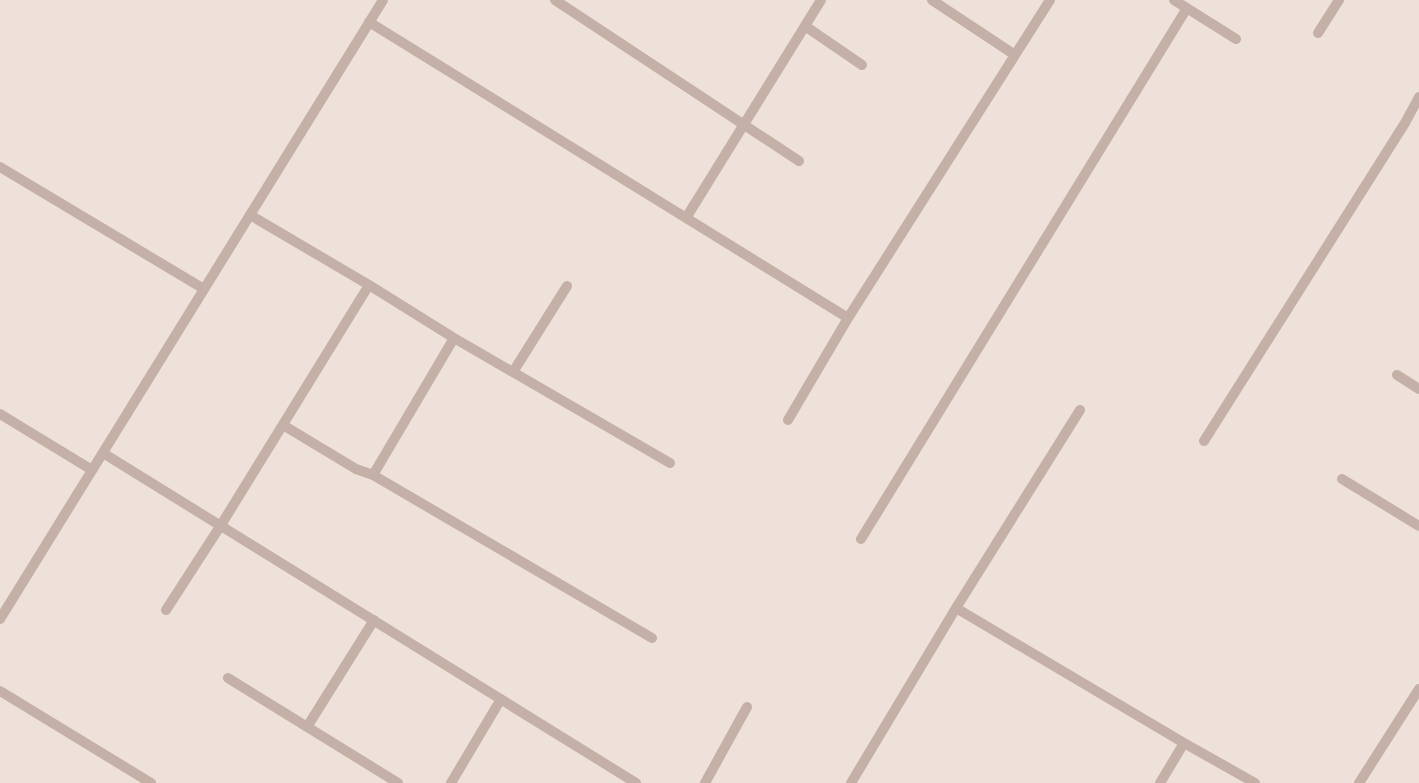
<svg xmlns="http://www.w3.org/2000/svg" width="1419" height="783" font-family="Manrope,sans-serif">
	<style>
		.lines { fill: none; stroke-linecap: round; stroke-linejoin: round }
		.minor { stroke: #c4b0a7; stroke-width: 10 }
		.tertiary { stroke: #c4b0a7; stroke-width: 10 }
	</style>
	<rect width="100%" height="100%" fill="#eee1d9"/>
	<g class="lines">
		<path class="minor" d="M555,0L799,161
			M932,0L1015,55
			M1174,0L1236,39
			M369,22L848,318
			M805,26L862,65
			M1318,33L1339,0
			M0,167L204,289
			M250,215L369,285L454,338L670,463
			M686,218L821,0
			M513,372L567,286
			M1397,375L1419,389
			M0,414L92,470
			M788,420L848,318L1050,0
			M283,425L356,469L373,475L652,638
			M1204,441L1405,123L1419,97
			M103,453L636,783
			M373,475L454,338
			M1342,479L1419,526
			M861,539L1187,8
			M956,608L1184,743L1255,783
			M166,610L221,525L369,285
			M228,678L398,783
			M0,691L151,783
			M307,727L374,620
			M451,783L501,699
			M705,783L747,707
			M851,783L956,608L1080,410
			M1160,783L1184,743
			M1359,783L1419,689"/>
		<path class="tertiary" d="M0,619L383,0"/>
	</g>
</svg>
